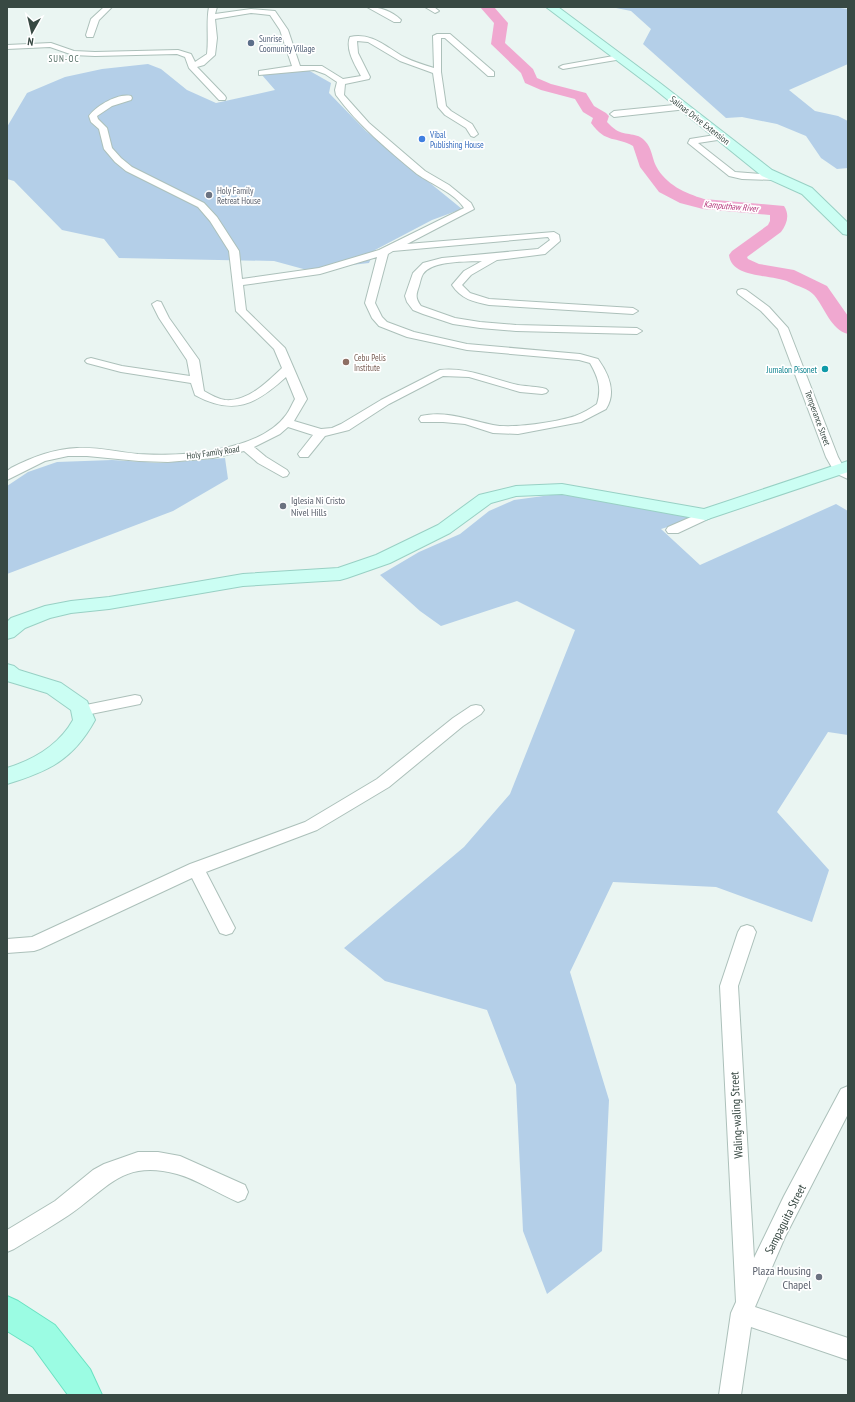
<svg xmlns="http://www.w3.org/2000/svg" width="855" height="1402" font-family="'PT Sans Narrow',sans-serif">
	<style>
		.green { fill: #b4cfe8 }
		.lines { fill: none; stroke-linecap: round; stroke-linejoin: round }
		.river { fill: #f0a8d0; fill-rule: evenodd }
		.street-casing { stroke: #acc0ba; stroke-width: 2 }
		.secondary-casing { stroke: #98d0c4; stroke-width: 2 }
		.primary-casing { stroke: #6ae2c2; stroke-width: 2 }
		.street { fill: #fff; fill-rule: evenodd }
		.secondary { fill: #cbfef3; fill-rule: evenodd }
		.primary { fill: #9bfce3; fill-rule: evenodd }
		.service-dot { fill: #5c6f8a; stroke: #fff; stroke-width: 1.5 }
		.shop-dot { fill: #3f7fe0; stroke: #fff; stroke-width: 1.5 }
		.worship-dot { fill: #6b7280; stroke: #fff; stroke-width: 1.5 }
		.education-dot { fill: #8d6e63; stroke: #fff; stroke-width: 1.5 }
		.culture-dot { fill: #0f9aa8; stroke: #fff; stroke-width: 1.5 }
		.labels { text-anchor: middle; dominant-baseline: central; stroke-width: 3.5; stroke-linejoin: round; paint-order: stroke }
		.far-service-label { font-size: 9px; fill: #4e5e75; stroke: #fff; text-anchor: start }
		.far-neighbourhood-label { font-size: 9px; letter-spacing: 1px; fill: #4f6b61; stroke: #fff }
		.far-street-label { font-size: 9px; fill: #384943; stroke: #fff }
		.far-shop-label { font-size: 9px; fill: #366cbe; stroke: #fff; text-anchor: start }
		.far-worship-label { font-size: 9px; fill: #5b616d; stroke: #fff; text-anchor: start }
		.far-water-label { font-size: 9px; font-style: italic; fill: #b43279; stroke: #fff }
		.far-education-label { font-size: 9px; fill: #785e54; stroke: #fff; text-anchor: start }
		.far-culture-label { font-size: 9px; fill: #0d838f; stroke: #fff; text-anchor: end }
		.worship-label { font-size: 10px; fill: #5b616d; stroke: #fff; text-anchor: start }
		.near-street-label { font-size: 12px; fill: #384943; stroke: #fff }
		.near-worship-label { font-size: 12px; fill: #5b616d; stroke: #fff; text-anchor: end }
	</style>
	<rect width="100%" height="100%" fill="#eaf5f2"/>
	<path class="green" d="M611,7H833L848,9V64L789,90L815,111L838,116L848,121V168L837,169L821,158L806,136L777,124L742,117L726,118L643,44L651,29L631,11Z
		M148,64L161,69L187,90L216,103L275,90L262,75L308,70L331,83L329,93L366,131L462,209L432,220L375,250L369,263L307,270L274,261L119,258L104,239L62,230L14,181L7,179V127L27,93L65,77L102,69Z
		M225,458L228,479L173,511L7,574V486L28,472L57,462L112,460L161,463Z
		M558,494L689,515L684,522L661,529L700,565L836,504L848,511V735L828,732L777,812L829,870L812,922L716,887L613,882L570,972L609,1100L602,1251L547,1294L523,1231L516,1085L487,1010L385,981L344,948L464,847L510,794L575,630L517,601L441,626L420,611L380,575L419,552L460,534L489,511L514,500Z"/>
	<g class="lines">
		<path class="river" d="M480,7H494L508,23L505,43L533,69L537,78L551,84L586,93L594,106L606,113L609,116L607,122C610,125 613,128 616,130C625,136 638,132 645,141C652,148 652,158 656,166C666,185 685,193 704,199L784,206C790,215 787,224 781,232L747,257L748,259L759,264L794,270L827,286L848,316V334C831,330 825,308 814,295C809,289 797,286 789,282C772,274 732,279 729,255L732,251L768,225L770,221V215L703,209L680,203L659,192L640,167L633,146C616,136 606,144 591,123L593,118L583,112L575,99L541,90L525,83L521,73L491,44L494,23Z"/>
		<defs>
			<path id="street" d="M104,7H112L99,20L93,37H87L86,35L91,19Z
				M209,7H217L215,14L251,9L275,11L288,30L300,66H322L343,79L361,76C355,65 345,49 350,37C372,32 387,48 404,57C414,62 424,65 434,68L433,36L437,34H450L494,72V76H488L445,38H441V72L446,106L451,111L472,124L478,134L474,137L471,136L466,128L445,115L438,107L433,73L400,61L368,42L357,41L358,53L370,77L369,79L345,84L344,95L369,123L425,171L449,185L471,203L474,209L407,244L554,232L559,235L560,241L545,254L497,260L471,275L462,285L470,293L489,299L633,308L638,311L633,314L489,305C474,302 461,299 452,285L464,271L482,261C467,262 432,260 423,274C421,277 420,283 419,286C416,295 415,298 421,306L455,318L480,322L516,325L637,328L642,331L637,334L516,331L480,328L453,324L423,314L413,310L407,302L405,296L413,273L423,263L442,258L538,249L550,240L548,237L393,251L388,254L375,303L382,317L387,322L414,332L467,344L580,354L598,359C608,373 617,392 606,409L581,422L518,434L493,433L465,424L443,422H421L419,419L421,416C446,410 469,420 493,425C512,429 557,422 575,416C583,413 590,409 597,404C602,388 598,377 590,363L579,360L467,350L407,337L379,326L372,318L365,303L377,257L320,274L243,285L246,310L285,348L307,399L294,421L321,429L332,428L341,424L381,400L440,370C468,367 491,379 518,385C528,387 537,386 546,389L548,391L546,393L542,394L520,392L469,377L443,376L389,404L349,430L325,436L308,457H300L298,454L313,435L288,427L280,434L254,447L266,457L287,470L289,473L287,476L283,477L258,463L244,451L213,458L168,462L139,461L87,456H68L45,461L7,480V471L11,468C32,457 54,449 77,448C98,447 118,452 138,454C180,457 259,452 286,415C290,410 292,404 295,399L286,377C255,405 234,416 195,395L191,383L121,372L87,363L85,361L87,359L91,358L122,366L190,376L187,360L159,318L152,304L157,301L161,302L169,318L199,360L204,391C211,395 218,399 225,400C248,402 267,382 282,368L274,349L236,311L229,251L210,221L198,207L126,171L115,162L104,149L99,129L91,122L89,116C96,106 118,93 131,96L132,98L131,100L112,106L97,116L98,119L107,128L112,148L121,158L132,167L204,203L217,217L239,251L242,279L319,268L379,250L464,208C455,193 431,184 417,174C388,150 358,125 336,95L335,90L337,82L325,74L314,70L259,75V71L292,66L280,30L270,15L251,13L215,19L217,38L215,55L204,65L197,67L225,96L226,98L225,100H219L189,68L185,57L177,54L95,56L73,55L50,47L7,49V45L51,43L74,51L95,52L178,50L191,54L195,62L207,54C209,38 206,22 209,7Z
				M367,7C380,7 392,11 401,20L400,22H394Z
				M425,7H434L439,11L435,13Z
				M619,55L623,57L622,59L563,69L559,67L563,65Z
				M684,104L687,105L688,107L687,109L614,117L610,114L614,111Z
				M721,134L724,135L725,137L724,139L698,143L735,172L774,175L777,176L779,178L777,180L742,179L729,176L688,143L690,139Z
				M742,289L746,290L769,307L788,328L838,457L844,468L848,470V479L835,473L826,457L778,329L761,311L738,294L737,292L738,290Z
				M705,511L710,512L711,515L710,518L678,533H668L666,530L668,527Z
				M135,695L140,696L142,700L140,704L81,716L76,715L73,711L76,707L81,706Z
				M476,705L481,706L484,710L481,714L463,726L389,787L317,830L206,872L235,928L232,933L226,935L220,933L192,878L40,949L34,951L7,953V939L32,937L190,864L305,822L377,779L453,718L471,706Z
				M747,925L753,927L756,932L738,986L754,1258L784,1196L841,1089L848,1086V1114L785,1237L755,1307L848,1338V1360L751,1327L741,1395H719L731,1313L736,1302L720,986L738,932L741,927Z
				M138,1152H158L180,1156L245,1185L248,1192L245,1199L238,1202C219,1194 196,1179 177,1174C123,1159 108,1188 69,1215C51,1227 32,1238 14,1249L7,1252V1230L55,1201L93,1170L104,1164Z"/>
			<path id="secondary" d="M546,7H558L660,83L772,170L812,188L848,223V235L843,234L802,194L762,176L652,87Z
				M848,461V472L705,520L562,494L516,496L491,503L450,533L390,563L347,578L340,580L243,586L109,609L71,613L50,618L25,628L14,637L7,639V622L11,618L45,606L71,601L109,597L243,574L338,568L376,555L438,525L479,495L516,486L562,484L704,509Z
				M7,664L14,666L19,670L61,683L87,701L95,720C73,760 49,771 7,784V768C33,760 59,745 73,720L71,710L47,693L7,681Z"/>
			<path id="primary" d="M7,1296L18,1301L55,1325L90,1369L102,1395H68L33,1347L7,1331Z"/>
		</defs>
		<use href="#street" class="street-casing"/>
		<use href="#secondary" class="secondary-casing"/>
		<use href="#primary" class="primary-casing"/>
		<use href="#street" class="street"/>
		<use href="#secondary" class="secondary"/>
		<use href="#primary" class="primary"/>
	</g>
	<circle class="service-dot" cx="251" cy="43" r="4"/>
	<circle class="shop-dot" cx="422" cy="139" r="4"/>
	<g class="worship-dot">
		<circle cx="209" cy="195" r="4"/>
		<circle cx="283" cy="506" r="4"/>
		<circle cx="819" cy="1277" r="4"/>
	</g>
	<circle class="education-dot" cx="346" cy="362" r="4"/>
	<circle class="culture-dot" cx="825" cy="369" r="4"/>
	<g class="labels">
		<g class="far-service-label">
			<text x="259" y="38">Sunrise<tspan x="259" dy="10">Coomunity Village</tspan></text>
		</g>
		<g class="far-neighbourhood-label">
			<text x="64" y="58">SUN-OC</text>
		</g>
		<g class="far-street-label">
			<text transform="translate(700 120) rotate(38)">Salinas Drive Extension</text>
			<text transform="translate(818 418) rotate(70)">Temperance Street</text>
			<text transform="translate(213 452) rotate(-8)">Holy Family Road</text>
		</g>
		<g class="far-shop-label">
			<text x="430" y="134">Vibal<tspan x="430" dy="10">Publishing House</tspan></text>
		</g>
		<g class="far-worship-label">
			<text x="217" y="190">Holy Family<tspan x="217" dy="10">Retreat House</tspan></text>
		</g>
		<g class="far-water-label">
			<text transform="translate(731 206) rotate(5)">Kamputhaw River</text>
		</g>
		<g class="far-education-label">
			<text x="354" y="357">Cebu Pelis<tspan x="354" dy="10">Institute</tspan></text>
		</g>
		<g class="far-culture-label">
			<text x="817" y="369">Jumalon Pisonet</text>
		</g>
		<g class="worship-label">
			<text x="291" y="500">Iglesia Ni Cristo<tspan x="291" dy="12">Nivel Hills</tspan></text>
		</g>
		<g class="near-street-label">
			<text transform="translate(736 1115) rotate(-93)">Waling-waling Street</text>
			<text transform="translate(785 1219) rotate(-63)">Sampaguita Street</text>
		</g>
		<g class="near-worship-label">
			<text x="811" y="1270">Plaza Housing<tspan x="811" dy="14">Chapel</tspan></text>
		</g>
	</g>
	<rect width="855" height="1402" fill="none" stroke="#384943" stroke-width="16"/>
	<g transform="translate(32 32) rotate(188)" stroke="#ffffff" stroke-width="3" paint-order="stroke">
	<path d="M0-3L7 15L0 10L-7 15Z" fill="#384943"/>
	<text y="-6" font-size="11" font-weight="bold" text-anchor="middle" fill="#384943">N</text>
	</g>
</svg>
